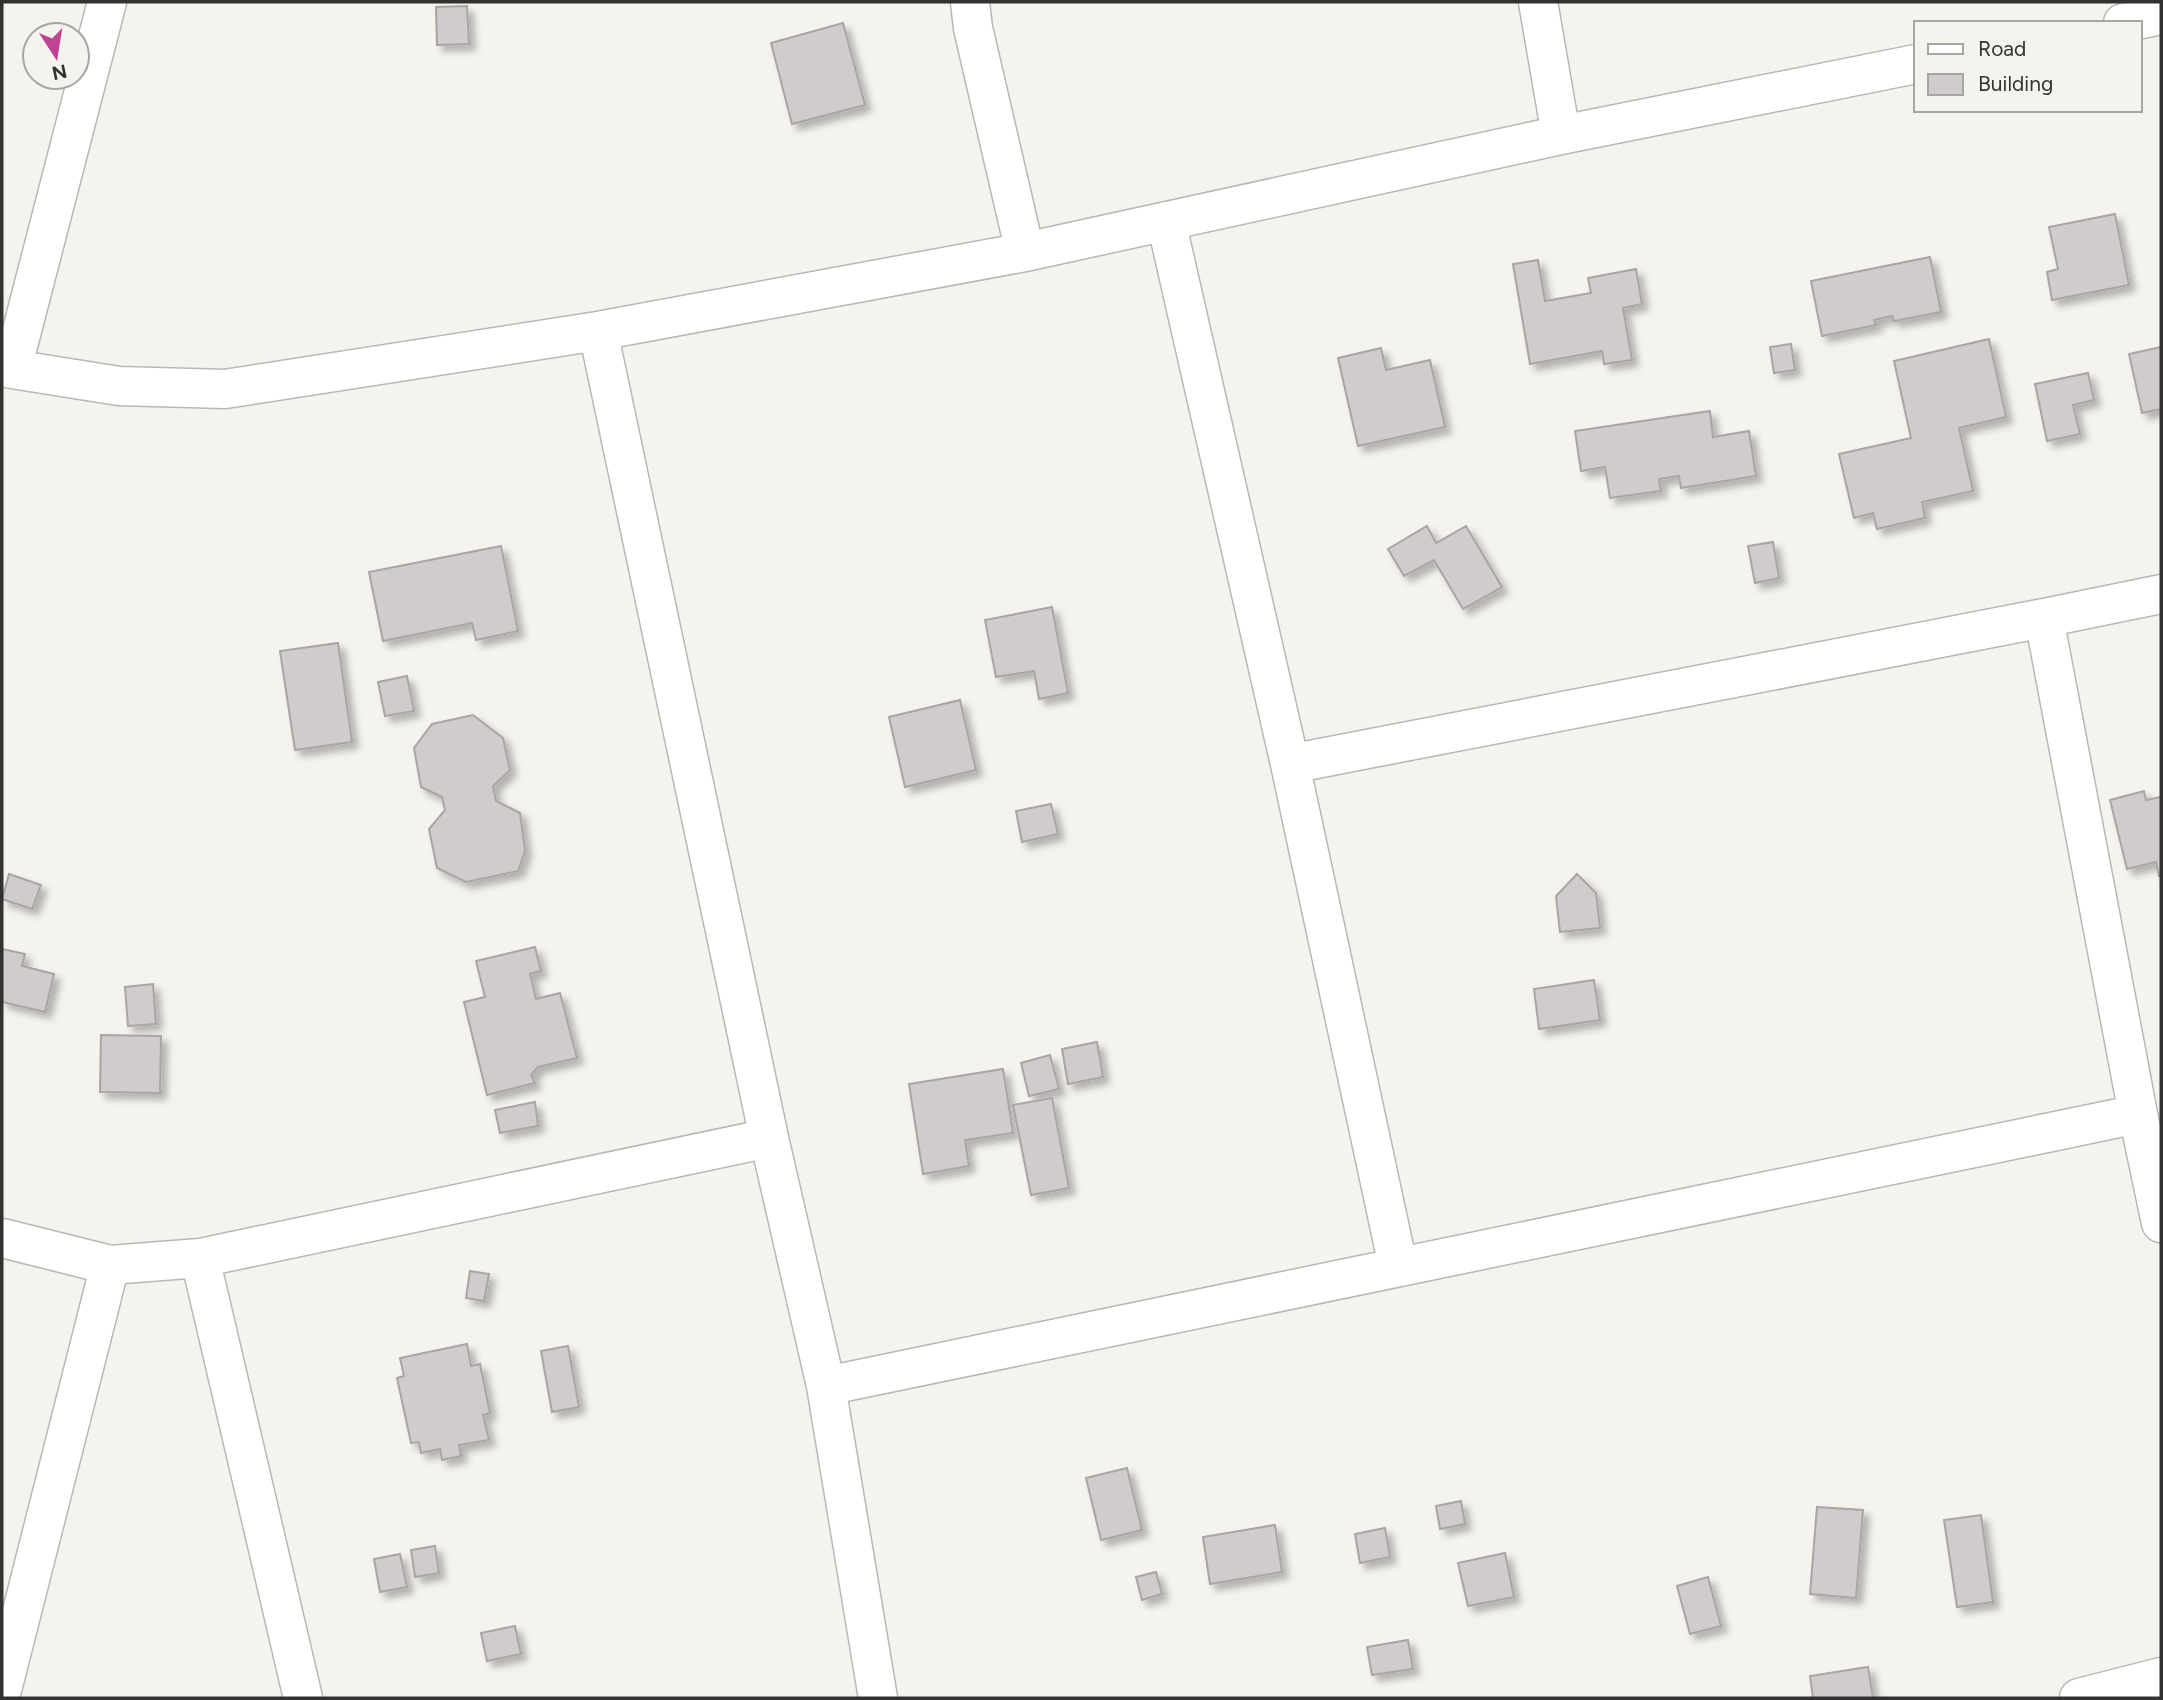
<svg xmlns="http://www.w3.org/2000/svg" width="2163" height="1700" font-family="Figtree,sans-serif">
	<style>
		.building { fill: #d0cbcc; stroke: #a9a4a5; stroke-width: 2; filter: url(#shadow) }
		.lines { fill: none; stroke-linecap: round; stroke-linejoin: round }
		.minor-casing { stroke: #b9b8b4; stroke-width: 41 }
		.minor { stroke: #fff; stroke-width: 38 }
	</style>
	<defs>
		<filter id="shadow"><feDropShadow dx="6" dy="6" stdDeviation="3.5" flood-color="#0004"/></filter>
	</defs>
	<rect width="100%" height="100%" fill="#f4f3ee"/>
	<path class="building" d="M467,6L469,44L437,45L436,7Z
		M843,23L865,105L792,124L771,43Z
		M2115,214L2129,285L2052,300L2047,272L2058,269L2049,227Z
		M1930,257L1941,312L1894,321L1892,316L1874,320L1876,325L1822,336L1811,281Z
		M1538,260L1545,301L1591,293L1588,278L1636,269L1642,304L1623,308L1632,360L1604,364L1602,351L1530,364L1513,264Z
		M1989,339L2006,417L1959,428L1973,491L1922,502L1925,518L1877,529L1873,513L1854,518L1839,454L1911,438L1894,361Z
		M1791,344L1795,370L1774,373L1770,347Z
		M2161,347V409L2142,413L2129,354Z
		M1381,348L1386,370L1430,360L1445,427L1358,446L1338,358Z
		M2088,373L2094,400L2073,405L2080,434L2047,441L2035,384Z
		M1710,411L1713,437L1749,431L1756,476L1681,488L1679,476L1659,479L1661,491L1610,498L1605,467L1581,471L1575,431Z
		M1427,526L1436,543L1466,526L1502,587L1463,609L1434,560L1404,576L1388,549Z
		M1773,542L1779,578L1755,583L1748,546Z
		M501,546L518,631L476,640L472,623L383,641L369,572Z
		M1052,607L1068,693L1039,699L1034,671L996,677L985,620Z
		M338,643L352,742L295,750L280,651Z
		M407,676L414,711L385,716L378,682Z
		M960,700L976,770L905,787L889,717Z
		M473,715L503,738L510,770L493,786L496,801L520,813L525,851L518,871L466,882L437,868L429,829L445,810L442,797L421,787L414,748L432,724Z
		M2144,791L2146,800L2161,797V876H2159L2156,862L2127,869L2110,800Z
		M1051,804L1058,834L1022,842L1016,811Z
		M9,874L41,885L32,909L2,899Z
		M1577,874L1596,893L1600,928L1560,932L1556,896Z
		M535,947L541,971L530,974L536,999L560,993L577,1058L538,1067L531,1075L535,1083L487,1095L464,1002L485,997L476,961Z
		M2,949L25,954L22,966L54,974L45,1012L2,1002Z
		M1594,980L1600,1020L1539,1029L1534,989Z
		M153,984L156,1024L128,1026L125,987Z
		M101,1035L161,1036L160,1093L100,1092Z
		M1097,1042L1103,1077L1068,1084L1062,1049Z
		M1050,1055L1059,1089L1029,1096L1021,1063Z
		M1003,1069L1013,1133L965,1140L969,1166L923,1174L909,1084Z
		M1052,1098L1069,1188L1031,1195L1013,1105Z
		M535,1102L538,1126L500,1133L495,1110Z
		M470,1271L489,1274L484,1301L466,1298Z
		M467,1344L471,1366L480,1364L490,1413L483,1415L489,1440L459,1445L461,1456L442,1460L440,1449L421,1453L419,1442L411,1443L397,1378L404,1376L400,1358Z
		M568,1346L579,1407L552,1412L541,1351Z
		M1127,1468L1142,1530L1101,1540L1086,1478Z
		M1461,1501L1465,1524L1440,1529L1436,1506Z
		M1817,1507L1863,1510L1856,1598L1810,1594Z
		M1981,1515L1993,1602L1957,1607L1944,1520Z
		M1275,1525L1282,1572L1210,1584L1203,1537Z
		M1385,1528L1390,1557L1360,1563L1355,1534Z
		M435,1546L439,1573L415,1577L411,1550Z
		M1505,1553L1514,1597L1468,1606L1458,1563Z
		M400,1554L407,1587L380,1592L374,1559Z
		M1156,1572L1162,1594L1142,1600L1136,1577Z
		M1708,1577L1721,1626L1690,1634L1677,1586Z
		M515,1626L521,1654L487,1661L481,1633Z
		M1408,1640L1413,1669L1372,1675L1367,1647Z
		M1868,1667L1873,1698H1813L1810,1676Z"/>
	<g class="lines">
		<defs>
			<path id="minor" d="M970,2L973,28L1025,252
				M1538,2L1561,135
				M2123,23L2161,15
				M1166,221L1290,764
				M2,367L12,369L107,2
				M12,369L119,386L225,389L598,331L1025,252L1561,135L1916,64
				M2138,1114L2161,1223
				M769,1138L826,1386L878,1698
				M2,1238L110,1265L200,1258L769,1138L598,331
				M200,1258L303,1698
				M1398,1266L1290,764L2044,618
				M826,1386L2138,1114L2044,618L2161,594
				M2,1690L110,1265
				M2079,1698L2161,1677"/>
		</defs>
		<use href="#minor" class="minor-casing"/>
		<use href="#minor" class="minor"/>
	</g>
	<rect width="2163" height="1700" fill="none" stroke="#323230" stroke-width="7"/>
	<rect x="1914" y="21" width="228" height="91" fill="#f4f3ee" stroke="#a6a6a2" stroke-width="2"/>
	<rect x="1928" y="44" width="35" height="10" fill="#ffffff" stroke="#a6a6a2" stroke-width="2"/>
	<text x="1978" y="56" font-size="21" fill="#323230">Road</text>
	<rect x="1928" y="74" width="35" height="21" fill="#d0cbcc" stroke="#a6a6a2" stroke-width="2"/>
	<text x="1978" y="91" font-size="21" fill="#323230">Building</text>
	<g transform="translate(56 56) rotate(168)"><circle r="33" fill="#f4f3ee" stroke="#a6a6a2" stroke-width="2"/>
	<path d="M0-5L12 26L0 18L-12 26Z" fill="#be4395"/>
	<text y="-10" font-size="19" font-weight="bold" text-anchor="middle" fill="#323230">N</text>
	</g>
</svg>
